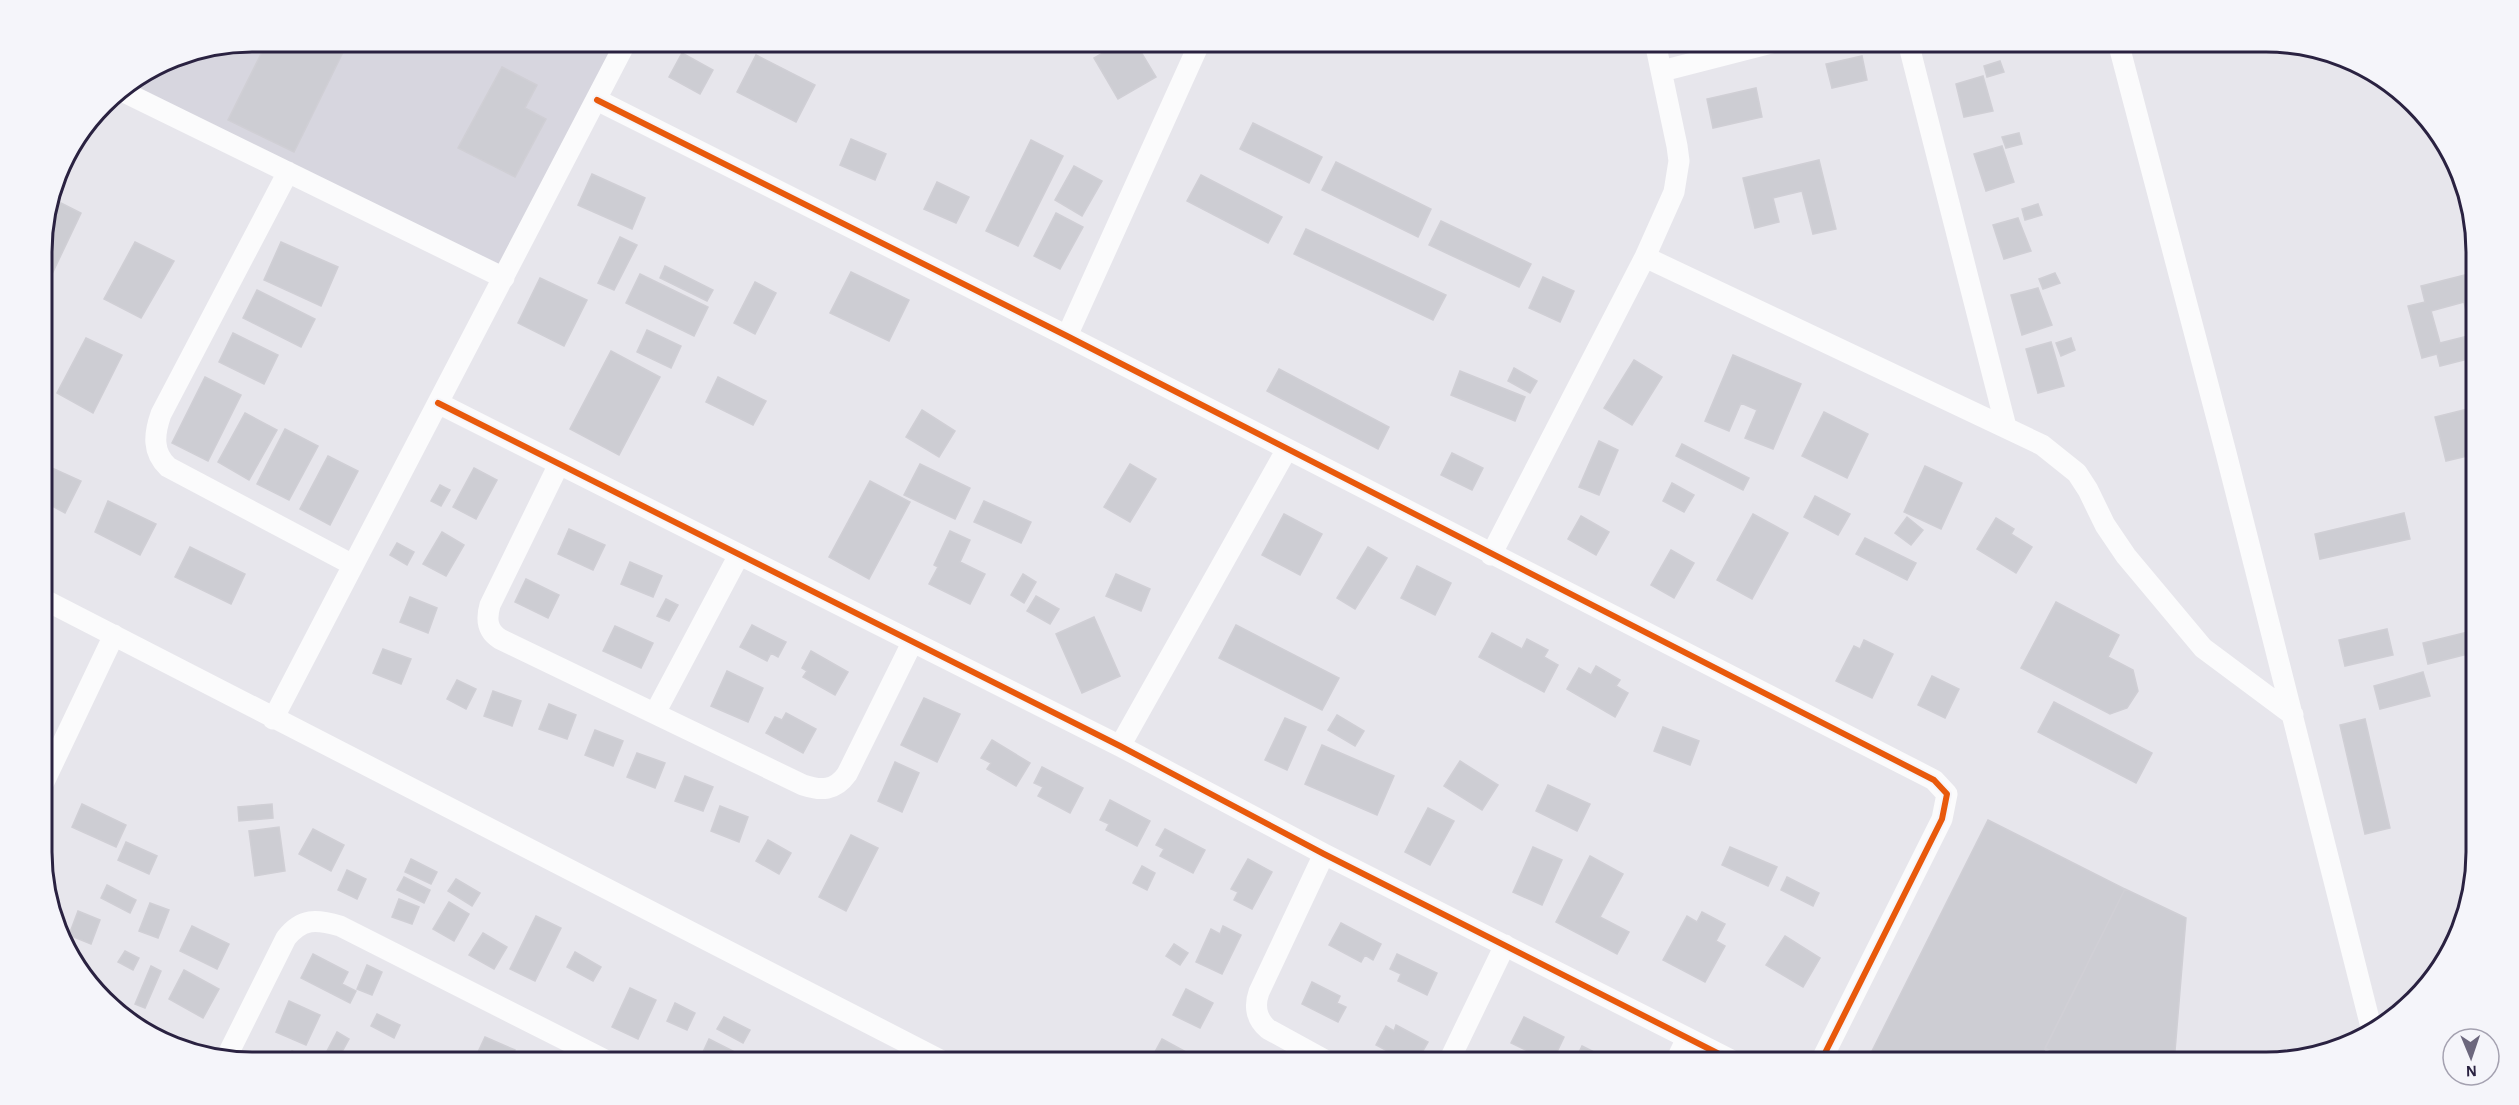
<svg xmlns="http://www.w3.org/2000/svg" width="2519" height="1105" font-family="'Alegreya Sans',sans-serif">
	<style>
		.built { fill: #d7d6df }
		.building { fill: #cdcdd3; stroke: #d0cfd5; stroke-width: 1.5; fill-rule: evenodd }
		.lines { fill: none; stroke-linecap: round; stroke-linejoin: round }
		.minor { stroke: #fbfbfc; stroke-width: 21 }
		.cycleway-casing { stroke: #f5f5fa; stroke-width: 10 }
		.cycleway { stroke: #e8590c; stroke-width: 6 }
		.rim { fill: none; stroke: #2a2241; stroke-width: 3 }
	</style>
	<rect width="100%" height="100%" fill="#e7e6ec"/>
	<path class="built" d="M253,42H626L504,278L120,90L172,58Z"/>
	<path class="building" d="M267,42H348L294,152L228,120Z
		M1122,42H1135L1156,77L1118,99L1094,58Z
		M1945,42H1974V43L1947,49Z
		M682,53L713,70L700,94L669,77Z
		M756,55L815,85L796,122L737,92Z
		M1862,56L1867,80L1832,88L1826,64Z
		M2000,61L2004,72L1987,77L1984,66Z
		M502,67L537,85L525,108L546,119L515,177L458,148Z
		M1983,76L1993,111L1964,117L1956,84Z
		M1756,88L1762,117L1713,128L1707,99Z
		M1253,123L1322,157L1309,183L1240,149Z
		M2019,133L2022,144L2006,148L2002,137Z
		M851,139L886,154L875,180L840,165Z
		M1031,140L1063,156L1018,246L986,231Z
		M2002,146L2014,182L1986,191L1974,154Z
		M1819,160L1836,229L1813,234L1802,191L1773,198L1779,222L1755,228L1743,178Z
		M1336,162L1431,209L1418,237L1322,190Z
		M1074,166L1102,181L1082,216L1055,200Z
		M592,174L645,198L632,229L578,205Z
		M1201,175L1282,217L1268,243L1187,201Z
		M937,182L969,197L956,223L924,209Z
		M53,199L81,213L52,274L43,270L42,238Z
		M2038,204L2042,215L2025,220L2022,209Z
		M1056,213L1083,227L1060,269L1034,256Z
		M2018,218L2031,251L2004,259L1993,225Z
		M1441,221L1531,264L1519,287L1429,245Z
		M1306,229L1446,295L1433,320L1294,254Z
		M620,237L637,245L614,290L598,283Z
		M135,242L174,261L141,318L104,299Z
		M281,242L338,267L321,306L264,280Z
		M665,266L713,290L707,301L660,278Z
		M851,272L909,300L889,341L830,313Z
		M2055,273L2060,283L2043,289L2039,279Z
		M640,274L708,307L694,336L626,303Z
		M2465,275L2469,292L2475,290L2476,357L2440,366L2437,354L2422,358L2408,306L2425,302L2421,286ZM2464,302L2472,335L2440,343L2431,311Z
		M1543,277L1574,291L1560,322L1529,308Z
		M540,278L587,300L564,346L518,323Z
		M755,282L776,293L755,334L734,323Z
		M2038,288L2052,325L2022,335L2011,295Z
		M257,290L315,319L301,347L243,318Z
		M647,330L681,346L671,368L637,352Z
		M233,333L278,355L264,384L219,362Z
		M86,338L122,355L93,413L57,393Z
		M2071,338L2075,350L2061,356L2056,343Z
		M2051,342L2064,386L2038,393L2026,349Z
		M611,351L660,377L619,455L570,429Z
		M1733,355L1801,384L1773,449L1745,438L1757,410L1741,403L1729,431L1705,421Z
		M1634,360L1662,377L1632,425L1604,408Z
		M1514,368L1537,381L1530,393L1508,381Z
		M1279,369L1389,427L1378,449L1267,391Z
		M1460,371L1525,397L1515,421L1451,395Z
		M205,377L241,395L208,461L172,443Z
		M718,377L766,401L753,425L706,402Z
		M2476,407V454L2446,461L2435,417Z
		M922,410L955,431L939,457L906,437Z
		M1824,412L1868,434L1847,478L1802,456Z
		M245,413L277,430L249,480L218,462Z
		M285,429L318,446L289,500L257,484Z
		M1599,441L1618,450L1599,495L1579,487Z
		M1682,444L1749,478L1743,490L1676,456Z
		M1452,453L1483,468L1472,490L1441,475Z
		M328,456L358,471L330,525L300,509Z
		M43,464L81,481L65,513L43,501Z
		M920,464L970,488L955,519L904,495Z
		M1130,464L1156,479L1130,522L1104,507Z
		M1925,466L1962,483L1941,529L1904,512Z
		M474,468L497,480L476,519L453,507Z
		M870,481L910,502L869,579L829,557Z
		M1672,483L1694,495L1684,512L1663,501Z
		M440,485L450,490L441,506L431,501Z
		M1815,496L1850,514L1838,535L1804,517Z
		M108,501L156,524L140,555L95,532Z
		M984,501L1031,522L1021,543L974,522Z
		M2404,513L2410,539L2320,559L2315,534Z
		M1284,514L1322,534L1300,575L1262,555Z
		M1753,514L1788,533L1752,599L1717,580Z
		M1581,516L1609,532L1596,555L1568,539Z
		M1907,517L1923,530L1911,545L1895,533Z
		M1996,518L2014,529L2011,534L2032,547L2016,573L1977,549Z
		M569,529L605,545L593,570L558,554Z
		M950,531L970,540L960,562L985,574L970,604L929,584L938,567L934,565Z
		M442,532L464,545L446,576L423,564Z
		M1865,538L1916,563L1907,580L1856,554Z
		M397,543L414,552L407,565L390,555Z
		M190,547L245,574L231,604L175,577Z
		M1368,547L1387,558L1355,609L1337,598Z
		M1671,550L1694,563L1674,598L1651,585Z
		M630,562L662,576L653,597L621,584Z
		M1417,566L1451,583L1435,615L1401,598Z
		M1023,574L1036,582L1024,603L1011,595Z
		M1116,574L1150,589L1141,611L1106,596Z
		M526,579L559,595L548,618L515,602Z
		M1036,596L1059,609L1050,624L1027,611Z
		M410,597L437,608L428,633L400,622Z
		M666,599L678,605L669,621L657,616Z
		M2056,602L2119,635L2108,657L2133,670L2138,691L2127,708L2110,714L2021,668Z
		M1094,617L1120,676L1082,693L1056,634Z
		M752,625L786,642L778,657L771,653L767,661L740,647Z
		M1236,625L1339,678L1322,710L1219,658Z
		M615,626L653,643L641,668L603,651Z
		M2387,629L2393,655L2345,666L2339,640Z
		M2476,630V652L2428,664L2423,643Z
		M1492,633L1522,649L1527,639L1548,650L1544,657L1558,665L1544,692L1479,657Z
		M1864,640L1893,654L1872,698L1836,681L1854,646L1860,649Z
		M383,649L411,659L401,684L373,673Z
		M811,651L848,672L835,695L803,677L807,671L802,668Z
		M1596,666L1620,680L1616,686L1628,693L1615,717L1567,689L1579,668L1591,675Z
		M727,671L763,688L748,722L711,706Z
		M2423,672L2430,696L2380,709L2374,686Z
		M1932,676L1959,689L1945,718L1918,705Z
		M457,680L476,689L466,709L447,699Z
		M493,691L521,701L512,726L484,716Z
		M924,698L960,714L937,762L901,745Z
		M2054,702L2152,753L2136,783L2038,732Z
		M549,704L576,715L567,739L539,729Z
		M786,713L816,729L803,753L766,733L775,717L782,720Z
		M1337,715L1364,731L1355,746L1328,730Z
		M1285,718L1306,727L1287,770L1265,760Z
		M2365,719L2390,828L2365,834L2340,725Z
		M1663,727L1699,741L1690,765L1654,751Z
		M595,730L623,741L613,766L585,755Z
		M992,740L1030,763L1016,786L987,769L991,763L981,758Z
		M1322,745L1394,776L1377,815L1305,784Z
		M637,753L665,763L655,788L627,777Z
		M1460,761L1498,785L1482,810L1444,786Z
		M895,762L919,773L902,812L878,801Z
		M1042,767L1083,788L1070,813L1038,796L1043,787L1034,783Z
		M685,776L713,787L703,811L675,801Z
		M1548,785L1590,804L1577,831L1536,811Z
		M1110,800L1150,821L1137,846L1106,830L1109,824L1100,820Z
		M82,804L126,825L116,847L72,827Z
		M272,804L273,818L239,821L238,807Z
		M720,806L748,817L739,842L711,831Z
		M1428,808L1454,821L1430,865L1405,852Z
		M1988,820L2125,889L2038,1063H1866Z
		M279,827L285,871L255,876L249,831Z
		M313,829L344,845L331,871L299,854Z
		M1165,829L1205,850L1193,873L1160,856L1164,849L1156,845Z
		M851,835L878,848L846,911L819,897Z
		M768,840L791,853L779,874L756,861Z
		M126,842L157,856L149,874L118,860Z
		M1533,847L1562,860L1542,905L1513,892Z
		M1730,847L1777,867L1768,886L1722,865Z
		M1590,856L1623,874L1600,917L1629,932L1617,954L1556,922Z
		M411,859L437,872L431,884L405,872Z
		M1248,859L1272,872L1252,909L1234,900L1238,892L1231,889Z
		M1142,866L1155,873L1147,890L1133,883Z
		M347,870L366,879L357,899L338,890Z
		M404,877L430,890L424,903L397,890Z
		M1787,877L1819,893L1813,906L1781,890Z
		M456,879L480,893L472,906L448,891Z
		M107,885L136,900L130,913L101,898Z
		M2125,889L2186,918L2174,1063H2074L2045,1048Z
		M399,899L419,907L412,924L392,917Z
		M449,902L469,914L454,941L433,929Z
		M150,903L169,910L158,938L139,931Z
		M78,911L100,920L91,944L69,935Z
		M1702,912L1725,924L1716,941L1725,946L1705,982L1663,960L1687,916L1697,922Z
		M536,916L561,928L535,981L510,969Z
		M1341,923L1381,944L1373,960L1365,955L1361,962L1329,945Z
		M192,926L229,944L217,969L180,951Z
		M1223,926L1241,935L1222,974L1196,962L1211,929L1220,934Z
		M483,933L507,947L494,969L469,955Z
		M1785,936L1820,958L1803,987L1766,965Z
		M1174,944L1188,953L1180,965L1166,956Z
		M125,951L139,958L133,970L118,962Z
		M575,952L601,967L593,981L567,967Z
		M313,954L348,972L342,984L356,991L350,1003L301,978Z
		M1397,954L1437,973L1427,995L1398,981L1401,974L1390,969Z
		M367,965L382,972L372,995L357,989Z
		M151,966L161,971L145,1008L135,1004Z
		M184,970L219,989L203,1018L169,999Z
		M1312,982L1340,996L1337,1003L1346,1007L1338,1022L1302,1004Z
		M630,988L656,1000L638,1039L612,1027Z
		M1186,989L1213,1003L1200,1028L1173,1015Z
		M289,1001L320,1015L306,1045L276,1032Z
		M675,1003L695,1013L687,1030L667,1021Z
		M377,1014L400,1025L394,1038L371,1026Z
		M724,1017L750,1030L743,1043L717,1029Z
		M1524,1017L1564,1037L1555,1056L1545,1051L1542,1058L1511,1043Z
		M1396,1025L1428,1042L1416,1063H1410L1376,1045L1386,1026L1394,1031Z
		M337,1032L349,1039L337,1061L325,1055Z
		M485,1037L515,1050L510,1063H473Z
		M709,1039L733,1051L727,1063H698Z
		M1162,1039L1188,1053L1183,1063H1149Z
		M1582,1046L1616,1063H1574Z
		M292,1051L317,1063H286Z"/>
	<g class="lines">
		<path class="minor" d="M1908,42L2006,427
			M2118,42L2226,453L2372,1031
			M1662,71L1775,42
			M120,90L504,278
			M597,100L1067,336L1934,780L1947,794L1942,819L1820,1063
			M288,172L161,414C154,434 152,452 168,467L353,565
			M1645,257L2042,445L2077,473L2088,490L2105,525L2126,556L2203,648L2293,715
			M1067,336L1200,42
			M438,403L1120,746L1324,854L1737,1063
			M559,464L490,605C486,619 487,631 500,639L803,785C821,791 835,791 847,774L912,643
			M1491,555L1645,257L1674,192L1679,161L1677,146L1655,42
			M43,599L946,1063
			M655,713L739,555
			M273,719L626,42
			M1120,746L1287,449
			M44,782L114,635
			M1324,854L1259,992C1254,1006 1256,1019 1268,1029L1330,1063
			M226,1058L286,938C302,918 316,919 340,926L611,1063
			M1448,1063L1505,945
			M1675,1063L1687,1038"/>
		<defs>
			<path id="cycleway" d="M597,100L1067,336L1934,780L1947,794L1942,819L1820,1063
				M438,403L1120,746L1324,854L1737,1063"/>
		</defs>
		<use href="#cycleway" class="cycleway-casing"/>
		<use href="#cycleway" class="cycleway"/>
	</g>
	<path d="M0 0H2519V1105H0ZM252 52H2266A200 200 0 0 1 2466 252V852A200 200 0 0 1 2266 1052H252A200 200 0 0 1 52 852V252A200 200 0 0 1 252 52Z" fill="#f5f5fa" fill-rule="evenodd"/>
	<path class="rim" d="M252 52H2266A200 200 0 0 1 2466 252V852A200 200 0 0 1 2266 1052H252A200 200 0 0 1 52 852V252A200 200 0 0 1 252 52Z"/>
	<g transform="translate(2471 1057) rotate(178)"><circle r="28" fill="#f5f5fa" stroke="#a4a1b0" stroke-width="1.5"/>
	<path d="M0-4.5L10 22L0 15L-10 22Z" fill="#6c677d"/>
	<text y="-9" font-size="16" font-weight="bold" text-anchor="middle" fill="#2a2241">N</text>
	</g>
</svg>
